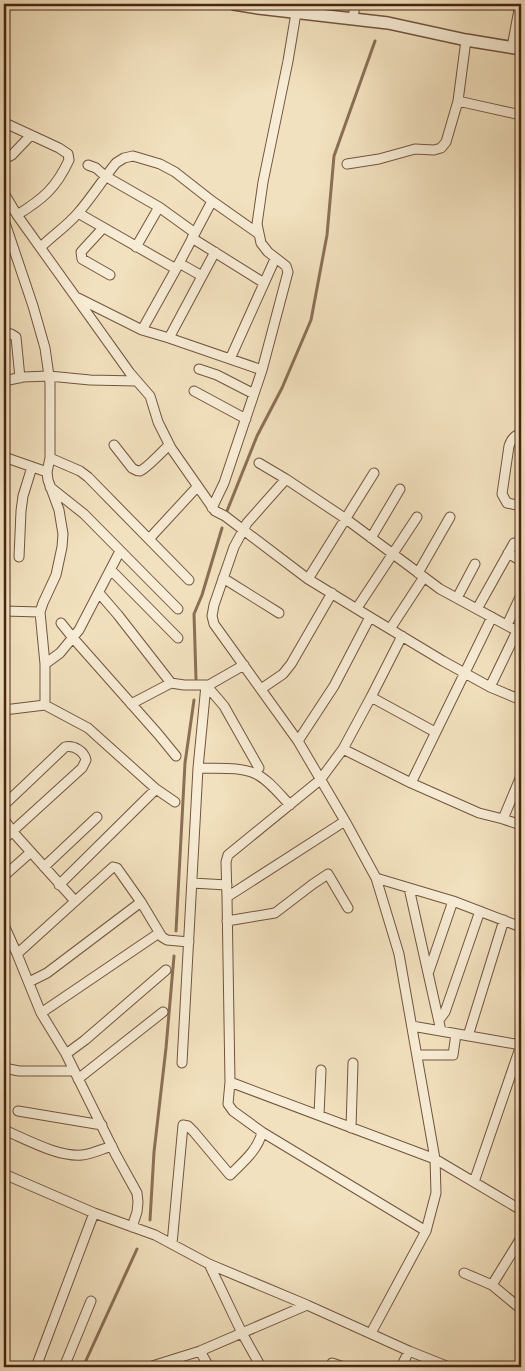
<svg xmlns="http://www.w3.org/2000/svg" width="525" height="1371" font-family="'Gentium Book Plus',serif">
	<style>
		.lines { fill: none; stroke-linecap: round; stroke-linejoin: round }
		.stream { stroke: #8b6f56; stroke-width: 3 }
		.minor-casing { stroke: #72543d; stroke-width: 11 }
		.tertiary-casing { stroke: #72543d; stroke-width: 14 }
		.minor { stroke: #f7ecd5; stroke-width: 9 }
		.tertiary { stroke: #f7ecd5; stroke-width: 11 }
	</style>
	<rect width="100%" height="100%" fill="#f2e1be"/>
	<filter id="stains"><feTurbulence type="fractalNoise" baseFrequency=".004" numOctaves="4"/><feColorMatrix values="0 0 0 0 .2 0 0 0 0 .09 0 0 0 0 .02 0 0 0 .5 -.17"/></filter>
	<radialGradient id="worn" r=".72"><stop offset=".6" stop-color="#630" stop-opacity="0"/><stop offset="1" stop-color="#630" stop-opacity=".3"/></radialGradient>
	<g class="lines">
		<path class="stream" d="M381,7L382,4
			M227,511L257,436L282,388L311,320L327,235L334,156L375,41
			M196,679L194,614L202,595L222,528
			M176,931L185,763L194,700
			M150,1220L154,1152L166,1048L174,956
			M83,1367L137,1249"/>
		<defs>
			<path id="minor" d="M353,19L355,4
				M466,40L458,101L521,115
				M512,47L520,4
				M5,123L59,148L68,154L69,160C56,188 43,199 17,215
				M4,159L12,155L31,135
				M347,164L379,159L415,149L434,150L441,148L446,142L458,101
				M88,165L96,168L105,176L159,207L195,233
				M4,193L17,215L130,373L150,396L158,422L171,448L215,511L225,516L308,579L370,617L443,661L490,687L521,700
				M78,213L176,269
				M4,220L33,306L45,348L50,383V458L47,472L48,480L59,510L63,534L62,547L56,575L43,603L40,612L45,664V705L4,710
				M103,228L81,252L82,259L110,275
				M192,238L264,283
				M41,247C53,235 67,226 78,213C92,197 103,179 116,163L124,158L133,156L160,164L175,172L212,201L259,234
				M136,247L159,207
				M215,252L169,338L262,370
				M179,263L202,276
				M78,298L142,330L169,338
				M142,330L176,269L212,201
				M4,332L11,334L16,337L20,378
				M230,359L275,259
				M199,369L217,375L254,394
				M4,381L23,377L49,376L90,380L136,381
				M194,391L246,419
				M521,434C514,435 511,440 509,446L502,494L507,503L521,506
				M114,445L132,468C135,470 136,471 140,471C146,469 164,450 169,445
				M4,457L47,472
				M50,458L80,471L88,477L189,580
				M259,463L286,479L346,519L440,589L521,633
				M286,479L247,523L234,547L214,605L212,616L214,624L298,741L345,821L376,878L399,954L435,1159L436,1193L426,1231L371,1333
				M50,487L84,514L178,609
				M212,508L224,483L262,370L288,272L286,266L268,252L261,243L257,224L263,182L288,61L296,13
				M371,538L400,489
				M149,539L197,487
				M508,553L521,561
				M19,557L21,511L23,496L32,467
				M111,570L178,638
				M418,573L450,517
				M223,578L279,613
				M308,579L374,473
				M99,593L118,615L171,683
				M457,598L475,564
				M357,608L417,517
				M477,609L514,543
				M4,611L40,612
				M61,623L73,638L158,734L176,756
				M507,625L521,595
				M390,629L424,577
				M45,664L60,653L79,630L120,551
				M206,685L224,706L259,768
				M490,687L517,631
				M261,689L283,674L291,664L332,593
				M371,697L435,732
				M131,704L171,683L184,685H209L244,665
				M45,705L88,728L156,789L175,802
				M298,741L334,686L370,617
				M343,749L371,697L402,636
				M198,768C216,769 239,766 256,774C269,780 280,795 290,805
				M411,783L492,617
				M4,805L65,747C74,745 84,751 86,760L82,768L4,839
				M4,819L12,831L75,901
				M503,819L521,776
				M44,867L97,817
				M4,876L31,852
				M376,878L453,901L521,927
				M192,883L227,885
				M59,885L156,789
				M409,888L441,1031
				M227,897L345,821
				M227,921L275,913L313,884L328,874L348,908
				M4,925L17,954L41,1013L66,1054L116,1155L137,1193L138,1202L137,1212L132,1227
				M17,954L113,867L117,868L141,902L162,937L167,940L189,942
				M429,971L453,901
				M29,982L47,973L141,902
				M41,1013L159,933
				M439,1020L445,1012L480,911
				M412,1026L521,1045
				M468,1036L504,920
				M66,1054L85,1040L166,970
				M417,1055H453L456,1034
				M182,1063L198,768L206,685
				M4,1068L19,1071H74
				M78,1079L163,1012
				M230,1082L435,1159L521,1210
				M18,1111L102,1125
				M319,1115L321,1070
				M351,1128L353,1063
				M4,1130C26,1139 57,1157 82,1155C92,1154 102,1149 112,1146
				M4,1174L94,1213L155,1235L209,1264L307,1305L409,1351L449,1367
				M474,1182L521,1045
				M426,1231L262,1132L233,1111L228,1104L230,1082L227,897L226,862L228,855L320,780L343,749L411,783L479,813L503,819L521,825
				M172,1244L183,1125L188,1126L194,1132L230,1175C243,1162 258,1150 262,1132
				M209,1264L242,1333L261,1367
				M464,1273L492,1285L521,1309
				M492,1285L521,1238
				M200,1351L209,1367
				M36,1367L94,1213
				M64,1367L91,1301
				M149,1367L200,1351L307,1305
				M330,1367L332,1363L344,1367
				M401,1367L409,1351"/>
			<path id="tertiary" d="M234,4L258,8L388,23L466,40L521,49"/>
		</defs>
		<use href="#minor" class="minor-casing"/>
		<use href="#tertiary" class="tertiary-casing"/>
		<use href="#minor" class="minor"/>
		<use href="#tertiary" class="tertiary"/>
	</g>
	<rect width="525" height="1371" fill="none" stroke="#f2e1be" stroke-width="20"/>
	<rect x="5" y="5" width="515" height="1361" fill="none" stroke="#472512" stroke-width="2.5"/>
	<rect x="10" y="10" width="505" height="1351" fill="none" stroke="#472512"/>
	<rect width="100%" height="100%" filter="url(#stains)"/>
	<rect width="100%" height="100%" fill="url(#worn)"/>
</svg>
